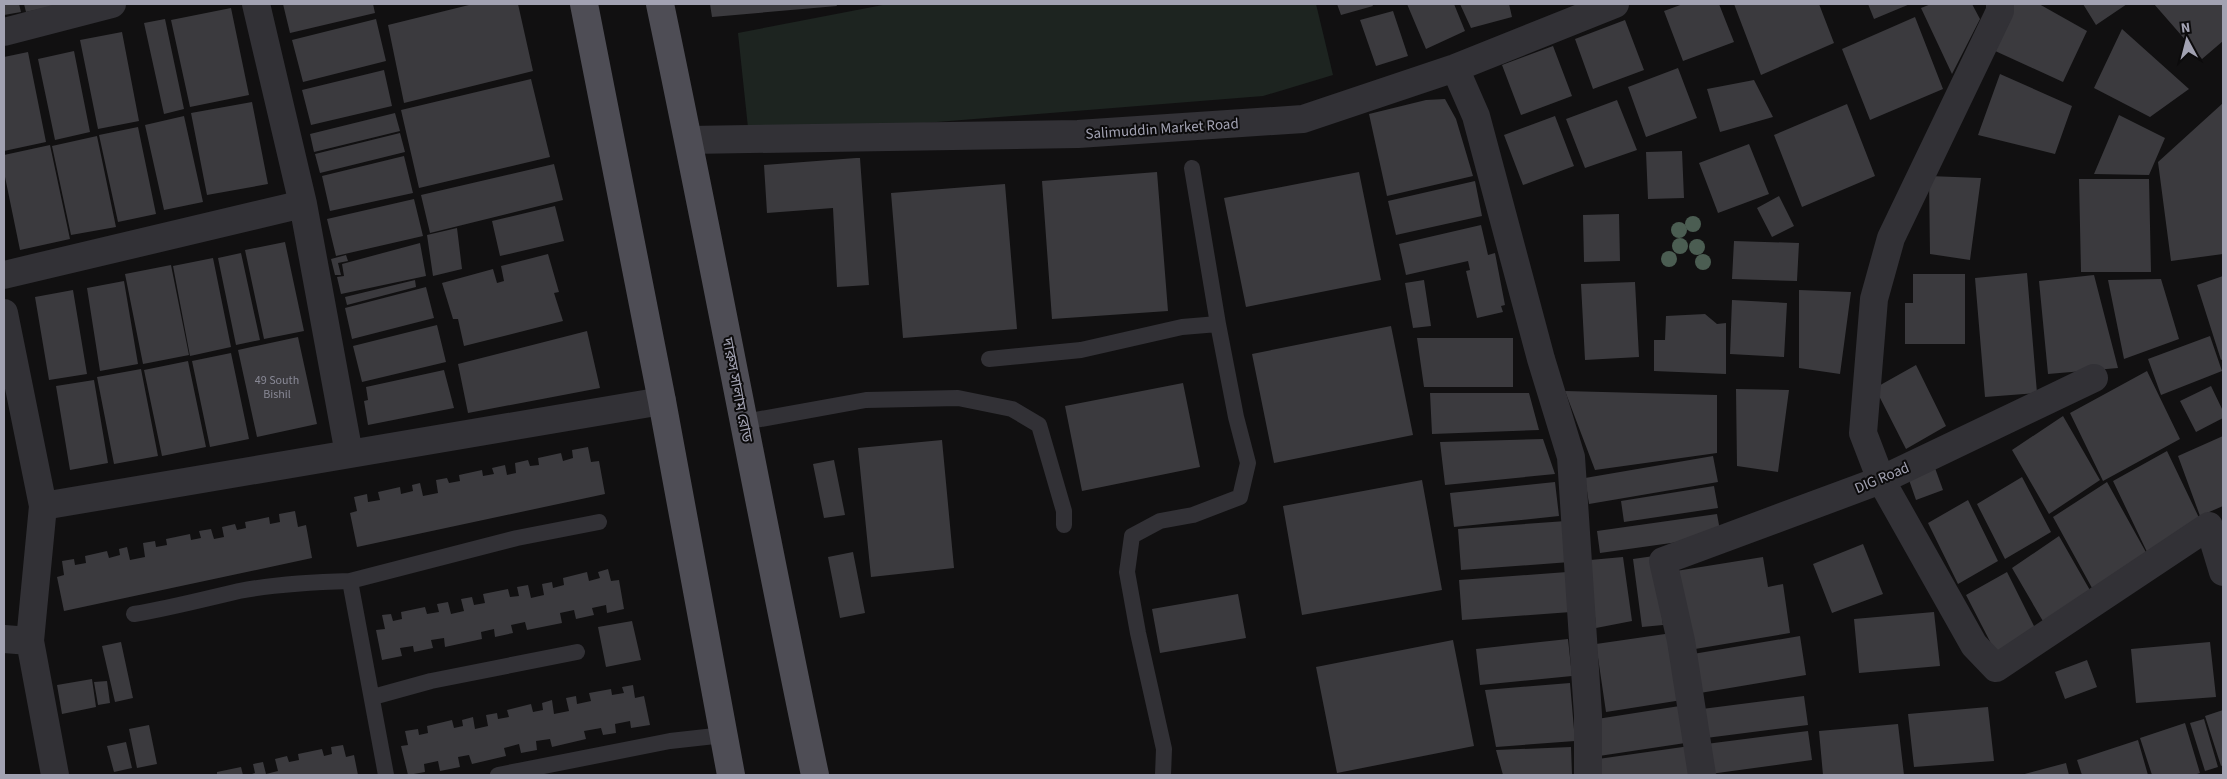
<svg xmlns="http://www.w3.org/2000/svg" width="2227" height="779" font-family="'Source Sans 3','Noto Sans Bengali',sans-serif">
	<style>
		.green { fill: #1d2420 }
		.building { fill: #3b3a3e }
		.lines { fill: none; stroke-linecap: round; stroke-linejoin: round }
		.lane { stroke: #323136; stroke-width: 16 }
		.street { stroke: #323136; stroke-width: 28 }
		.primary { stroke: #4e4d55; stroke-width: 28 }
		.tree { fill: #4b5d52 }
		.labels { text-anchor: middle; dominant-baseline: central; stroke-width: 4; stroke-linejoin: round; paint-order: stroke }
		.number-label { font-size: 12px; fill: #888895 }
		.street-label { font-size: 15px; fill: #a2a2b2; stroke: #0c0b0c }
	</style>
	<rect width="100%" height="100%" fill="#111011"/>
	<path class="green" d="M888,4H1316L1333,75L1263,96L749,137L738,33Z"/>
	<path class="building" d="M4,4H19L21,12L4,15Z
		M24,4H58V5L26,12Z
		M283,4H373L375,13L290,33Z
		M473,4H518L533,71L404,103L388,25Z
		M710,4H836L837,6L712,17Z
		M1337,4H1372L1373,6L1341,15Z
		M1407,4H1454L1465,31L1426,49Z
		M1460,4H1509L1512,17L1471,28Z
		M1683,4H1719L1734,42L1683,61L1664,11Z
		M1734,4H1819L1834,43L1761,75Z
		M1868,4H1910L1874,19Z
		M1931,4H1972L1980,19L1952,74L1921,8Z
		M2012,4H2039L2087,31L2063,82L1993,50Z
		M2083,4H2127L2096,25Z
		M2154,4H2223V41L2202,59Z
		M231,8L249,95L190,107L171,20Z
		M1393,11L1408,56L1376,66L1360,20Z
		M1915,17L1943,89L1870,120L1842,49Z
		M165,19L184,109L164,114L144,23Z
		M376,19L386,61L303,82L292,40Z
		M1625,20L1644,70L1593,89L1575,39Z
		M2122,29L2189,89L2150,117L2094,88Z
		M122,32L139,121L98,129L80,40Z
		M1553,46L1572,96L1521,115L1502,65Z
		M74,51L90,132L55,140L38,59Z
		M28,52L46,142L4,151V57Z
		M1678,68L1697,118L1646,137L1628,87Z
		M384,70L392,106L311,125L302,90Z
		M2000,74L2072,106L2055,154L1978,135Z
		M531,79L550,157L419,188L401,110Z
		M1754,80L1773,117L1720,132L1707,89Z
		M1445,99L1456,119L1473,176L1387,196L1369,114L1426,100Z
		M1617,100L1637,150L1585,168L1566,119Z
		M252,102L268,184L207,195L191,113Z
		M2223,103V254L2171,261L2158,162Z
		M1847,104L1875,176L1802,207L1774,135Z
		M395,113L400,131L314,152L310,134Z
		M2119,115L2165,138L2149,175L2094,174Z
		M184,116L203,202L164,210L145,125Z
		M1555,116L1574,166L1523,185L1504,135Z
		M138,127L156,214L118,222L99,135Z
		M400,133L405,152L320,173L315,154Z
		M97,136L116,227L71,235L52,146Z
		M1749,144L1769,194L1718,213L1699,163Z
		M50,145L70,239L20,250L4,172V155Z
		M1682,151L1684,198L1648,199L1646,152Z
		M404,156L413,193L330,211L322,176Z
		M856,158H860L869,285L837,287L833,208L767,213L764,165Z
		M554,164L563,200L430,233L421,195Z
		M1157,172L1168,311L1052,319L1042,181Z
		M1359,172L1381,280L1246,307L1224,198Z
		M1929,176L1981,178L1970,260L1930,254Z
		M2079,179H2149L2151,272H2081Z
		M1475,181L1482,216L1396,235L1388,201Z
		M1005,184L1017,329L903,338L891,193Z
		M1779,196L1794,226L1772,237L1757,208Z
		M414,199L423,236L336,256L327,219Z
		M555,206L564,241L500,256L492,221Z
		M1619,214L1620,261L1584,262L1583,215Z
		M1481,225L1488,255L1495,253L1505,305L1501,306L1503,312L1477,318L1466,271L1470,270L1468,261L1406,275L1399,244Z
		M457,228L462,269L433,276L427,235Z
		M1734,241L1799,243L1797,281L1732,279Z
		M285,242L304,331L264,339L245,250Z
		M420,243L426,276L341,294L337,277L344,276L342,264Z
		M241,253L260,340L236,345L218,258Z
		M548,254L559,292L554,293L563,321L464,346L458,319H453L442,283L493,269L497,283L504,281L501,266Z
		M346,255L348,261L338,263L341,275H335L331,259Z
		M213,258L231,347L190,356L173,266Z
		M171,265L189,355L143,364L125,274Z
		M2027,273L2037,393L1985,397L1975,278Z
		M1913,274H1965V344H1905V303H1913Z
		M2094,275L2118,368L2048,374L2039,281Z
		M2223,276V359L2221,360L2197,285Z
		M2161,279L2179,339L2124,359L2108,280Z
		M415,280L416,287L347,305L345,297Z
		M1424,280L1431,326L1413,328L1405,283Z
		M124,281L138,364L100,371L87,288Z
		M1635,282L1639,357L1585,360L1581,284Z
		M426,287L434,318L352,339L345,308Z
		M73,290L87,374L49,380L35,297Z
		M1799,290L1851,292L1840,374L1799,368Z
		M1732,300L1787,303L1784,357L1730,354Z
		M1705,314L1717,324L1726,323V374L1654,371V340H1665L1666,316Z
		M437,325L446,362L362,382L353,346Z
		M1391,326L1413,435L1274,463L1252,354Z
		M587,331L600,388L468,413L458,364Z
		M2210,336L2222,371L2161,395L2148,359Z
		M298,337L317,424L257,437L238,350Z
		M1417,338H1513V387H1424Z
		M231,353L249,439L210,447L192,361Z
		M188,361L206,447L162,456L144,370Z
		M1916,365L1946,426L1906,449L1875,388Z
		M141,369L158,456L114,464L97,377Z
		M444,370L454,408L368,425L364,401L368,400L366,387Z
		M2147,371L2180,439L2103,481L2070,413Z
		M94,380L108,463L70,470L56,386Z
		M1183,383L1200,467L1082,491L1065,406Z
		M2211,386L2223,411V418L2196,432L2180,401Z
		M1736,389L1789,390L1778,472L1737,466Z
		M1565,391L1717,395V453L1595,470Z
		M1430,393H1529L1539,430L1432,434Z
		M2063,416L2100,480L2049,514L2012,450Z
		M2223,436V506L2200,516L2178,456Z
		M1543,439L1555,474L1445,485L1440,442Z
		M942,440L954,568L871,577L858,448Z
		M588,447L591,462L599,461L605,494L357,547L350,513L357,511L354,497L367,494L368,502L380,500L378,492L400,487L401,494L413,491L412,485L420,483L423,496L438,493L436,480L447,478L449,483L460,481L459,475L482,470L483,476L494,474L492,468L505,465L507,475L516,473L515,463L528,460L530,466L539,465L538,458L561,453L563,461L573,458L572,450Z
		M2167,451L2202,524L2148,554L2113,481Z
		M1713,456L1718,482L1589,504L1585,478Z
		M834,460L845,515L824,518L813,464Z
		M1935,468L1943,490L1916,500L1908,477Z
		M2022,477L2051,532L2005,559L1977,504Z
		M1422,480L1442,590L1302,615L1283,506Z
		M1555,482L1559,516L1454,527L1450,493Z
		M2107,482L2147,554L2092,588L2053,517Z
		M1714,486L1718,508L1624,522L1621,501Z
		M1968,500L1998,561L1958,584L1928,523Z
		M295,511L298,527L306,525L312,558L64,611L57,577L64,575L62,561L74,559L75,565L86,563L85,556L107,551L109,558L120,555L119,549L127,547L130,560L145,557L143,543L155,541L156,547L167,545L166,539L190,534L191,540L201,538L199,531L211,529L214,539L224,537L222,527L235,524L237,530L246,528L245,522L269,517L270,524L280,522L279,514Z
		M1717,514L1721,536L1600,553L1597,531Z
		M1566,521L1570,562L1461,570L1458,529Z
		M2059,536L2091,592L2044,623L2012,568Z
		M1863,544L1883,594L1832,613L1813,564Z
		M853,552L865,613L840,618L828,557Z
		M1654,556L1663,625L1642,627L1633,559Z
		M1623,557L1632,621L1596,628L1590,560Z
		M1763,557L1768,587L1783,584L1790,633L1689,650L1676,571Z
		M608,569L611,581L619,580L624,609L607,613L606,605L592,608L594,615L576,619L574,610L560,613L562,623L527,630L525,622L511,625L513,633L495,637L494,629L481,632L482,639L445,647L444,638L431,640L433,648L414,652L413,646L400,648L402,656L382,660L376,630L385,629L382,615L391,614L393,621L402,619L401,612L425,607L427,614L439,612L437,604L448,602L451,614L464,611L461,599L472,597L474,605L485,603L483,594L508,589L510,597L519,596L517,587L528,585L531,598L544,595L542,584L552,582L553,588L564,585L563,578L587,572L589,581L600,578L598,572Z
		M1567,572L1571,612L1462,620L1459,580Z
		M2007,572L2037,632L1997,655L1966,595Z
		M1238,594L1246,638L1160,653L1152,609Z
		M1934,612L1940,666L1859,673L1854,619Z
		M632,621L641,660L606,667L598,627Z
		M1672,633L1682,700L1606,712L1596,644Z
		M1800,636L1806,675L1700,693L1693,654Z
		M1568,639L1572,676L1480,685L1476,649Z
		M1453,640L1474,746L1337,773L1316,667Z
		M121,642L133,698L115,702L102,646Z
		M2210,642L2216,697L2136,703L2131,649Z
		M2087,660L2097,687L2065,699L2055,672Z
		M92,679L96,707L62,714L57,685Z
		M107,681L110,703L98,705L94,682Z
		M1570,683L1575,741L1496,747L1485,690Z
		M633,685L635,698L644,696L650,725L631,728L630,721L615,724L616,733L603,735L601,728L584,731L586,739L552,747L550,739L536,741L537,750L521,753L519,744L504,748L506,756L472,764L469,755L458,757L460,767L440,771L438,761L424,764L425,772L408,775L401,746L408,745L405,731L418,729L419,735L428,733L427,726L452,720L454,728L463,726L462,720L473,717L475,729L488,726L486,715L497,713L498,719L509,717L507,710L531,704L533,712L543,710L542,703L552,700L554,714L569,711L566,698L576,696L577,704L591,701L589,693L611,689L612,695L624,693L622,687Z
		M1804,696L1808,725L1706,738L1702,709Z
		M1686,705L1692,742L1599,756L1597,719Z
		M1988,707L1994,761L1914,767L1908,714Z
		M2223,710V765L2221,766L2205,716Z
		M2204,719L2218,767L2205,771L2190,723Z
		M2185,723L2200,773L2194,775H2152L2140,738Z
		M1898,724L1904,775H1823L1819,731Z
		M149,725L157,764L137,768L129,729Z
		M1808,731L1812,760L1710,774L1706,744Z
		M2138,740L2148,775H2082L2077,760Z
		M126,742L132,768L114,772L107,746Z
		M343,745L346,757L354,755L358,775H249L255,773L253,764L263,762L266,774L278,771L275,759L287,756L289,762L299,760L298,754L322,749L324,756L332,754L331,747Z
		M1690,746L1695,775H1599L1598,759Z
		M1571,747L1572,775H1503L1496,750Z
		M2066,763L2069,775H2021Z
		M241,767L243,775H217V772Z"/>
	<g class="lines">
		<path class="lane" d="M1192,168L1218,324
			M989,359L1081,350L1182,327L1218,324L1236,417L1248,463L1240,497L1193,515L1160,521L1132,536L1127,572L1138,633L1164,749L1163,775
			M744,422L866,400L958,398L1012,409L1039,425L1064,511V525
			M134,614C170,608 204,599 239,591C276,584 313,582 350,581
			M373,697L431,681L577,652
			M386,775L350,581L517,538L599,522
			M498,775L670,741L724,735"/>
		<path class="street" d="M256,4L303,204L349,454
			M2000,4V11L1891,238L1874,299L1863,433L1881,480L1974,645L1996,668L2209,526L2223,572
			M4,32L112,4
			M1455,68L1476,116L1541,359L1571,457L1588,715V775
			M689,140L1078,134L1303,119L1455,68L1615,4
			M4,275L303,204
			M4,313L43,506L30,641L55,775
			M43,506L662,401
			M4,639L30,641
			M1702,775L1681,641L1663,561L1881,480L2094,378"/>
		<path class="primary" d="M584,4L662,401L731,775
			M660,4C714,260 761,519 815,775"/>
	</g>
	<g class="tree">
		<circle cx="1693" cy="224" r="8"/>
		<circle cx="1679" cy="230" r="8"/>
		<circle cx="1680" cy="246" r="8"/>
		<circle cx="1697" cy="247" r="8"/>
		<circle cx="1669" cy="259" r="8"/>
		<circle cx="1703" cy="262" r="8"/>
	</g>
	<g class="labels">
		<g class="number-label">
			<text x="277" y="380">49 South<tspan x="277" dy="14">Bishil</tspan></text>
		</g>
		<g class="street-label">
			<text transform="translate(1162 129) rotate(-4)">Salimuddin Market Road</text>
			<text transform="translate(737 390) rotate(79)">দারুস সালাম রোড</text>
			<text transform="translate(1882 478) rotate(-23)">DIG Road</text>
		</g>
	</g>
	<rect width="2227" height="779" fill="none" stroke="#a2a2b2" stroke-width="10"/>
	<g transform="translate(2187 40) rotate(353)" stroke="#0c0b0c" stroke-width="4" paint-order="stroke">
	<path d="M0-4L9 19L0 12L-9 19Z" fill="#a2a2b2"/>
	<text y="-8" font-size="14" font-weight="bold" text-anchor="middle" fill="#a2a2b2">N</text>
	</g>
</svg>
